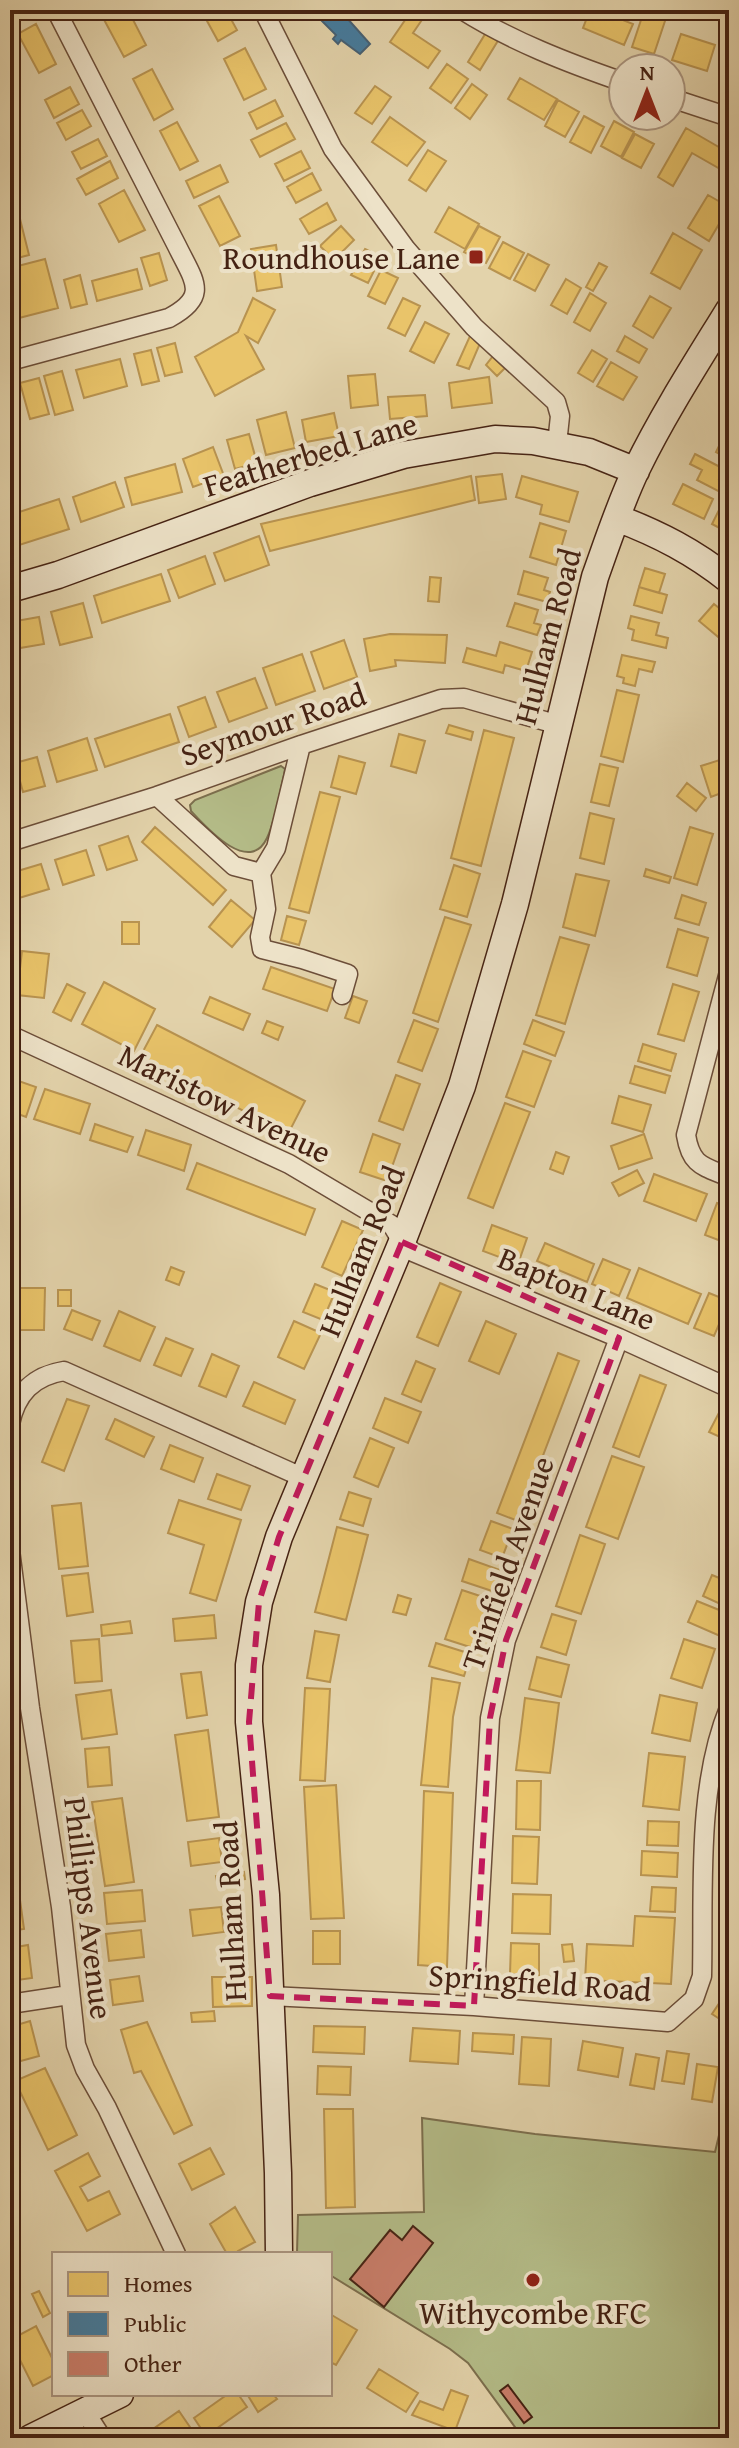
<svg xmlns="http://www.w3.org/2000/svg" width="739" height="2448" font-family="'Gentium Book Plus',serif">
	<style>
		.green { fill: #b4bc88; stroke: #7c6f4e; stroke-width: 2 }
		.homes { fill: #e9c46a; stroke: #b89350; stroke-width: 2 }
		.public { fill: #457b9d; stroke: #456074; stroke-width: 2 }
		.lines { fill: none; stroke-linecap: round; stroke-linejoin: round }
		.stream { stroke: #787a74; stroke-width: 5 }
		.building { fill: #ca7e6b; stroke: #452213; stroke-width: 2 }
		.street-casing { stroke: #6c4e39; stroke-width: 21 }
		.secondary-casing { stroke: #452213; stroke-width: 29 }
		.street { stroke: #ede2c8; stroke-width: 18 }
		.secondary { stroke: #ede2c8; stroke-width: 26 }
		.marked { fill: none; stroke: #c2185b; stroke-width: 6; stroke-dasharray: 16 10; stroke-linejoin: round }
		.poi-dot { fill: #8f2418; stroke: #ede2c8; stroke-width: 3 }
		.labels { text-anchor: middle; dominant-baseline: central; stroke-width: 8; stroke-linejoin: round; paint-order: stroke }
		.poi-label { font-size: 32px; fill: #452213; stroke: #ede2c8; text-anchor: end }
		.street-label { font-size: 32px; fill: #452213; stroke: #ede2c8 }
	</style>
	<rect width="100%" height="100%" fill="#e3d3ab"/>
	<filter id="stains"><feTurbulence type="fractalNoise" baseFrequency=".0025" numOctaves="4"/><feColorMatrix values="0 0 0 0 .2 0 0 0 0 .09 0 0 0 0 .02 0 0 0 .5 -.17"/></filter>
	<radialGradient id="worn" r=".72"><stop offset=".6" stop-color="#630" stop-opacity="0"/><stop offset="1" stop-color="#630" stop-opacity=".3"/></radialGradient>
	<path class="green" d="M281,766L285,769L284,775C279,795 276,819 267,838C249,876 206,827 191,811L190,805L195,800Z
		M729,2093V2438H523L468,2363L450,2349L330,2275V2254L297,2253L298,2215L424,2212L422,2118L535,2134L715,2152Z"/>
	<path class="homes" d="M107,10H128L146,45L124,57L101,14Z
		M201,10H226L237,30L218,41Z
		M412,10L428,11L413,33L440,51L428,68L390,42Z
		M590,10H598L633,24L624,45L583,28Z
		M644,11L666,18L654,54L632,47Z
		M36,24L56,64L39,73L18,34Z
		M487,31L499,39L480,70L468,62Z
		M681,34L715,45L707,71L672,60Z
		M245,48L266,89L244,100L224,59Z
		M447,64L468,79L451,103L430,88Z
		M152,69L173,109L154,120L133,79Z
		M520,78L557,99L544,120L508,99Z
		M472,84L487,95L470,119L455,108Z
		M375,86L391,97L372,124L355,113Z
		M70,87L79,104L54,118L45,100Z
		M275,100L283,116L257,129L249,113Z
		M558,100L579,112L565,137L545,126Z
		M82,110L91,126L66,140L57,123Z
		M584,116L604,127L591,153L570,142Z
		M390,117L425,142L407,166L372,142Z
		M614,121L634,132L621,157L601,146Z
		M177,122L198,161L180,170L160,131Z
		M286,123L295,139L260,157L251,140Z
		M686,128L729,153V174L692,153L673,186L658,177Z
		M635,134L654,144L641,168L622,158Z
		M98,139L107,156L81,169L72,152Z
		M428,150L446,161L426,191L409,180Z
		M301,151L310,168L284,181L275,164Z
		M110,161L118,178L86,195L77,179Z
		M220,165L228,182L194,198L186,181Z
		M312,173L321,190L296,203L287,187Z
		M124,190L145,230L119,242L99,204Z
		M708,195L729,207L709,241L688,228Z
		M219,196L240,236L220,246L199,206Z
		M327,203L336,220L309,234L300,219Z
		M449,207L479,224L465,249L435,232Z
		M18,211L29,255L10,260V213Z
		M341,226L354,240L334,260L320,246Z
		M479,226L500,237L486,263L464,252Z
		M673,233L702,250L680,289L651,273Z
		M503,242L524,253L510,279L489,268Z
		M276,245L282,287L257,291L251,249Z
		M365,249L381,257L368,283L351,275Z
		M159,253L167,280L150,286L141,258Z
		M528,254L549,265L535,291L514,280Z
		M45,259L58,308L19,318L10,284V268Z
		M599,263L607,267L593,291L586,287Z
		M137,269L142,289L97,301L92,281Z
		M381,270L398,278L385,304L368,296Z
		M80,275L87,304L71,308L64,280Z
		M566,279L581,288L567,314L551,305Z
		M590,293L606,303L590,331L574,322Z
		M650,296L671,308L653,338L633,326Z
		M253,298L275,310L258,343L246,336L264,369L215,396L195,357L238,332Z
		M403,298L420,306L405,336L388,328Z
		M425,322L449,334L434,363L410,351Z
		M470,336L481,341L469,369L457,365Z
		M625,336L647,349L639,363L617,351Z
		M175,343L182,372L165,376L157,348Z
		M151,350L159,381L142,385L134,354Z
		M592,350L607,359L593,382L578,373Z
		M493,356L505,368L497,376L486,365Z
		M120,359L127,386L84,398L76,370Z
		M611,362L637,377L623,400L597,386Z
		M62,371L73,410L55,415L44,376Z
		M375,374L378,405L351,408L348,376Z
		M489,377L492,403L452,408L449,383Z
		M39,378L49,414L30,419L20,383Z
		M425,395L427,416L390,419L388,397Z
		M286,412L295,448L266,455L257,420Z
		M334,413L339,436L306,442L302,420Z
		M728,428L729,429V459L716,452Z
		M249,434L257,463L235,469L227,440Z
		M213,447L224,476L193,487L183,459Z
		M695,454L724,469L719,479L725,482L720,492L697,480L702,470L690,464Z
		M175,464L182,492L132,505L125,478Z
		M502,474L506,499L479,503L476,477Z
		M471,476L475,500L270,551L261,524Z
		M522,476L578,492L569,522L540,514L542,505L516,497Z
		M115,482L124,507L81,522L73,497Z
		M683,484L713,499L704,519L673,504Z
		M59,499L69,529L10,548V515Z
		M723,502L729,506V533L712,524Z
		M540,523L566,531L556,565L530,557Z
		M259,536L269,565L225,581L214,553Z
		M205,556L215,584L179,598L168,570Z
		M645,568L665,574L659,593L639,587Z
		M524,571L548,578L544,590L550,592L547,602L518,594Z
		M161,574L170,601L102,623L94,596Z
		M430,577L441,578L439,602L428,601Z
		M639,587L667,595L662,613L634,605Z
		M83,603L92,637L60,645L51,612Z
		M515,603L538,610L534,623L541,625L537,635L507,626Z
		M714,604L729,616V646L699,621Z
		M631,616L659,623L656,635L668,638L666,648L632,640L634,630L628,628Z
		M39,617L44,644L20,648L16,621Z
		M390,634L447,635L445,663L395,660L396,666L370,671L364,639Z
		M344,640L357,677L324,689L311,652Z
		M500,642L532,652L526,671L505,665L503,673L463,662L467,648L496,656Z
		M302,654L315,691L276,705L263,668Z
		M622,655L655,662L652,672L639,669L635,686L623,683L624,678L617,676Z
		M255,678L267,708L229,722L217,692Z
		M617,690L639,695L623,762L601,756Z
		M205,697L216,727L189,737L178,707Z
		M170,714L179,742L105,767L95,739Z
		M449,725L473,732L471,740L446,733Z
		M484,730L514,738L481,866L451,858Z
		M399,734L425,741L416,773L391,766Z
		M87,738L97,770L57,782L48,751Z
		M339,756L365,763L356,794L331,787Z
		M37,757L45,786L23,792L15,763Z
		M729,757V790L711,797L701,766Z
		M600,764L618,768L609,806L591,802Z
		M687,783L706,798L696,811L677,796Z
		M320,792L340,797L309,913L289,908Z
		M590,813L614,819L604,864L580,858Z
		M155,827L226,890L213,905L142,842Z
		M690,827L713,834L697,885L674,878Z
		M128,836L137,860L107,870L99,846Z
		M86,850L94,875L63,885L55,860Z
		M41,864L49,889L19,898L11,873Z
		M454,865L480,874L467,917L440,909Z
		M646,869L671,877L669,883L644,876Z
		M576,874L609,881L595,936L563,927Z
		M682,895L706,903L699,925L675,918Z
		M231,900L255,920L232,947L209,927Z
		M287,916L306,921L299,945L281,940Z
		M445,917L471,925L438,1022L413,1013Z
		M122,922H139V944H122Z
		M678,929L708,938L697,976L667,967Z
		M560,937L589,945L565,1024L536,1015Z
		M22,951L49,954L44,998L17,995Z
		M271,967L335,989L327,1011L263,989Z
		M104,982L155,1009L134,1051L82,1024Z
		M67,984L85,993L71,1021L53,1012Z
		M673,984L699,992L684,1041L658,1034Z
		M353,996L367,1001L359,1023L345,1018Z
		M210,997L250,1014L243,1030L203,1013Z
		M414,1020L438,1029L422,1071L398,1062Z
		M533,1020L564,1032L555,1056L524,1044Z
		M267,1021L283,1027L278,1040L262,1033Z
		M157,1025L305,1101L288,1134L140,1057Z
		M643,1044L676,1054L671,1071L638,1061Z
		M523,1051L551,1061L534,1107L506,1097Z
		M635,1066L670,1076L665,1093L630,1083Z
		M396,1075L420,1084L403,1130L379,1121Z
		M10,1078L36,1087L26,1117L10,1111Z
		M45,1089L90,1104L80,1134L34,1119Z
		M619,1096L651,1105L643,1132L612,1123Z
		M505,1103L530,1112L493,1208L468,1198Z
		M95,1124L133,1137L127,1152L90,1140Z
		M146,1130L191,1145L184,1171L138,1155Z
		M373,1134L400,1144L387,1181L360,1172Z
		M644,1134L652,1158L619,1169L611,1146Z
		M556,1152L569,1157L563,1174L550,1169Z
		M197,1163L315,1209L305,1235L187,1189Z
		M637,1170L644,1183L619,1196L612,1183Z
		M654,1174L707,1194L696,1221L644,1201Z
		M717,1203L729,1208V1244L705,1235Z
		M342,1221L363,1230L342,1276L322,1267Z
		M492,1225L527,1238L518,1264L483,1251Z
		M545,1243L594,1264L587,1282L537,1261Z
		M603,1259L630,1270L619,1296L592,1284Z
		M171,1267L184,1272L179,1285L166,1280Z
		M639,1268L701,1294L688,1324L627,1298Z
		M440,1283L461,1292L438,1346L417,1337Z
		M315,1284L335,1292L323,1320L303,1312Z
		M14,1288H45L44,1330H14Z
		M58,1290H71V1306H58Z
		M709,1293L729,1301L714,1336L694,1328Z
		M72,1310L100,1321L92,1340L64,1329Z
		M119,1311L155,1327L140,1361L104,1346Z
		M294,1321L321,1333L304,1369L278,1357Z
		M486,1321L516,1334L499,1374L469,1361Z
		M166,1338L193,1349L181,1376L154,1365Z
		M558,1353L579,1361L518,1521L497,1513Z
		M212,1354L239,1366L226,1397L199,1386Z
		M416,1361L435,1369L421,1402L402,1394Z
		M640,1375L666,1385L639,1457L613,1447Z
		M254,1382L295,1400L285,1424L243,1406Z
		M385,1398L421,1412L408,1443L373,1428Z
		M67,1399L89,1406L64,1471L42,1462Z
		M722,1407L729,1411V1441L709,1432Z
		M115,1419L154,1437L144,1457L106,1439Z
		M370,1438L394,1448L378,1487L354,1477Z
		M170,1445L203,1458L194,1482L161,1469Z
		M612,1456L644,1467L618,1539L586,1527Z
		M217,1474L250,1486L241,1510L208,1499Z
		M349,1492L371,1499L363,1526L340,1519Z
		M179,1500L241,1520L216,1601L190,1593L204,1545L168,1533Z
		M81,1503L88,1566L59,1569L52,1506Z
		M491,1521L513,1529L502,1558L480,1550Z
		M337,1527L368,1535L346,1620L315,1612Z
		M580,1535L605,1544L581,1614L556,1606Z
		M469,1559L500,1570L492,1591L462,1581Z
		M88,1573L93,1612L67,1616L62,1576Z
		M712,1575L729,1582V1608L703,1596Z
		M462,1590L489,1599L473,1648L445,1639Z
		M398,1595L411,1599L406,1615L393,1612Z
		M697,1601L729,1614L727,1639L688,1622Z
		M552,1614L576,1621L566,1655L541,1647Z
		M214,1615L216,1638L175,1641L173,1619Z
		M130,1621L132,1633L102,1636L101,1625Z
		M315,1631L339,1635L330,1682L307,1678Z
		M99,1639L102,1681L75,1683L71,1641Z
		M684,1639L715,1649L702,1688L671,1678Z
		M436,1643L471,1654L464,1676L429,1666Z
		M537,1657L569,1665L561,1697L529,1689Z
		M201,1672L207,1715L187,1718L181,1674Z
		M432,1678L460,1683L453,1717L448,1787L421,1785Z
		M305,1688L330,1689L325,1781L300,1780Z
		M111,1690L117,1734L82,1739L76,1695Z
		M660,1695L697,1703L690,1741L652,1733Z
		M525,1698L559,1703L550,1773L516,1770Z
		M208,1730L219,1817L187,1821L175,1735Z
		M109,1747L112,1785L88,1787L85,1749Z
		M649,1753L685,1757L679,1810L643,1806Z
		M517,1781H541L540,1830L516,1829Z
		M336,1785L344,1918L311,1919L304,1787Z
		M424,1791L453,1793L447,1967L418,1965Z
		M122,1798L134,1882L105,1886L92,1802Z
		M648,1821L679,1822L678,1846L647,1845Z
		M513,1836L539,1837L537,1884L512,1883Z
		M219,1838L222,1862L191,1866L188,1842Z
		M642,1851L678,1853L677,1877L641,1875Z
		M10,1864H15L24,1929L10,1931Z
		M244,1872L245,1879L217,1882L216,1876Z
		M652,1887L676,1888L675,1912L650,1911Z
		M142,1890L145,1921L107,1924L104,1893Z
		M513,1894L551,1895L550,1934L512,1933Z
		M221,1907L224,1932L193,1936L190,1910Z
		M635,1916L675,1918L671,1984L585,1980L587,1944L633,1946Z
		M141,1930L144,1957L109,1961L106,1934Z
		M313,1931H340V1964H313Z
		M511,1943L539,1944V1975L510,1974Z
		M572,1944L574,1961L564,1962L562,1945Z
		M28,1945L32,1978L10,1981V1948Z
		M139,1976L143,2001L113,2005L110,1980Z
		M212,1977H252V2006L213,2007Z
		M726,1993L729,1995V2025L712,2014Z
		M214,2011L215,2021L192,2022L191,2013Z
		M30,2021L39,2056L10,2064V2027Z
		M147,2022L192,2125L174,2134L141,2071L134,2073L121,2030Z
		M314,2026L365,2027L364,2054L313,2052Z
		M413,2028L460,2031L458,2064L410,2061Z
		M473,2033L514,2035L513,2054L472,2051Z
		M522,2037L551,2039L549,2086L519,2084Z
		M583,2041L623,2048L618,2077L578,2070Z
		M667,2051L689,2054L684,2084L662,2081Z
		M636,2054L659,2058L654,2089L630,2085Z
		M697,2064L718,2067L712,2102L692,2099Z
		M318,2066L351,2067L350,2095L317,2094Z
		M45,2068L77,2135L48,2150L15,2081Z
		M324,2109H353L355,2207L326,2208Z
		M210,2148L224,2174L192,2190L179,2164Z
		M88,2153L100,2176L80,2187L88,2201L109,2191L120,2214L87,2231L55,2171Z
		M235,2207L255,2242L238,2251L239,2254H227L210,2224Z
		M39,2291L50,2313L43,2317L32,2294Z
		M330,2314L357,2330L336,2365L330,2362Z
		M36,2326L54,2362V2375L33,2386L10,2340Z
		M379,2369L418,2393L406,2412L367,2388Z
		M451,2390L468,2396L455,2431L412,2415L420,2401L443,2410Z
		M228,2394H238L247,2407L206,2436L194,2418Z
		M247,2394H273L277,2399L258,2412Z
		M179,2411L194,2433L187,2438H140Z"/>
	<path class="public" d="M317,10H353L346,17L370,44L360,54L341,40L338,44L333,39L336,35L314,13Z"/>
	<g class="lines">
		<path class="stream" d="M729,2111C726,2128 722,2150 729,2166"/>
	</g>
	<path class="building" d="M413,2226L433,2243L384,2307L350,2279L390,2230L402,2240Z
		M508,2385L532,2417L524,2423L500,2391Z"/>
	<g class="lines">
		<defs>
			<path id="street" d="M263,10L333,149L406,249L474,327L556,402L560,416L557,444
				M462,10C511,41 568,63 623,82
				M671,98L729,117
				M10,361L169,318C210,296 194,281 177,246L56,10
				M157,796L234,866L261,873L276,848L301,745
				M10,842L157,796L301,745L441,699L464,698L559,725
				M261,873L266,909L260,937L262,949L302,959L348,974L342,995
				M729,972L686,1135C691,1166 703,1166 729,1177
				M10,1035L289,1164L392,1225L402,1242L413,1252L619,1338L729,1388
				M10,1424C16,1394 33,1376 64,1371L304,1478
				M10,1550L30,1708L61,1907L76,2045L85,2069L107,2108L176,2254
				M270,1996L474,2006L668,2022L694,1999L702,1976C704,1891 696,1788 729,1708
				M10,2004L69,1995
				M474,2006L490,1718L506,1640L619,1338
				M84,2410L102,2438"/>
			<path id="secondary" d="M617,518C659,534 694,552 729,580
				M10,589L58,575L310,483L403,455L495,439L533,441L589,452L636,471
				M279,2254L278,2173L266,1895L249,1722V1665L259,1602L279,1537L402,1242L462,1086L515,904L595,577C608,541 620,503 637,468C664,413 697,362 729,310
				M31,2438L120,2394"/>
		</defs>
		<use href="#street" class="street-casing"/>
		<use href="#secondary" class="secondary-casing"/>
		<use href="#street" class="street"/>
		<use href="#secondary" class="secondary"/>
	</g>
	<path class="marked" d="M402,1242L619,1338L506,1640L490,1718L474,2006L270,1996L249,1722L259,1602L279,1537Z"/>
	<g class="poi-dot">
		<rect x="468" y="249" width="16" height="16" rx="4"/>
		<circle cx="533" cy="2280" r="8"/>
	</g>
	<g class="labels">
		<g class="poi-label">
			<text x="460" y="257">Roundhouse Lane</text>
			<text x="533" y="2312" text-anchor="middle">Withycombe RFC</text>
		</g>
		<g class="street-label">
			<text transform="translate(310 454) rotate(-17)">Featherbed Lane</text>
			<text transform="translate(547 636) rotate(-75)">Hulham Road</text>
			<text transform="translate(273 724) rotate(-19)">Seymour Road</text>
			<text transform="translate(225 1103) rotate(26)">Maristow Avenue</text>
			<text transform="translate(361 1251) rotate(-68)">Hulham Road</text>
			<text transform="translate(577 1288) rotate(23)">Bapton Lane</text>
			<text transform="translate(507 1563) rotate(-71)">Trinfield Avenue</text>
			<text transform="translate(89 1908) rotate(83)">Phillipps Avenue</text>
			<text transform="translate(230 1911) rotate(-93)">Hulham Road</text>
			<text transform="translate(540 1982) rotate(4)">Springfield Road</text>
		</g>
	</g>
	<rect width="739" height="2448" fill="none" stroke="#e3d3ab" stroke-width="40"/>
	<rect x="12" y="12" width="715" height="2424" fill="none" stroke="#452213" stroke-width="4"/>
	<rect x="20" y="20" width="699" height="2408" fill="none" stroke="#452213" stroke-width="2"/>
	<rect x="52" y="2252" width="280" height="144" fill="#ede2c8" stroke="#aa9580" stroke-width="2"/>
	<rect x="68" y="2272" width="40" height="24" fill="#e9c46a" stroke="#aa9580" stroke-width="2"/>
	<text x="124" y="2292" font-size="24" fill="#452213">Homes</text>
	<rect x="68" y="2312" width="40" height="24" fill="#457b9d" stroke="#aa9580" stroke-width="2"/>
	<text x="124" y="2332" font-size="24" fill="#452213">Public</text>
	<rect x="68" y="2352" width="40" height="24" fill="#ca7e6b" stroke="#aa9580" stroke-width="2"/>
	<text x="124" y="2372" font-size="24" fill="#452213">Other</text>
	<g transform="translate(647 92)"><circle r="38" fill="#ede2c8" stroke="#aa9580" stroke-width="2"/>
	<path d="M0-6L14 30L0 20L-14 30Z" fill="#8f2418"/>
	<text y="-12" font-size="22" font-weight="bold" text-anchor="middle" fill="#452213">N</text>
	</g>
	<rect width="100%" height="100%" filter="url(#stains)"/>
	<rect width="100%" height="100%" fill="url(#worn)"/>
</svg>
